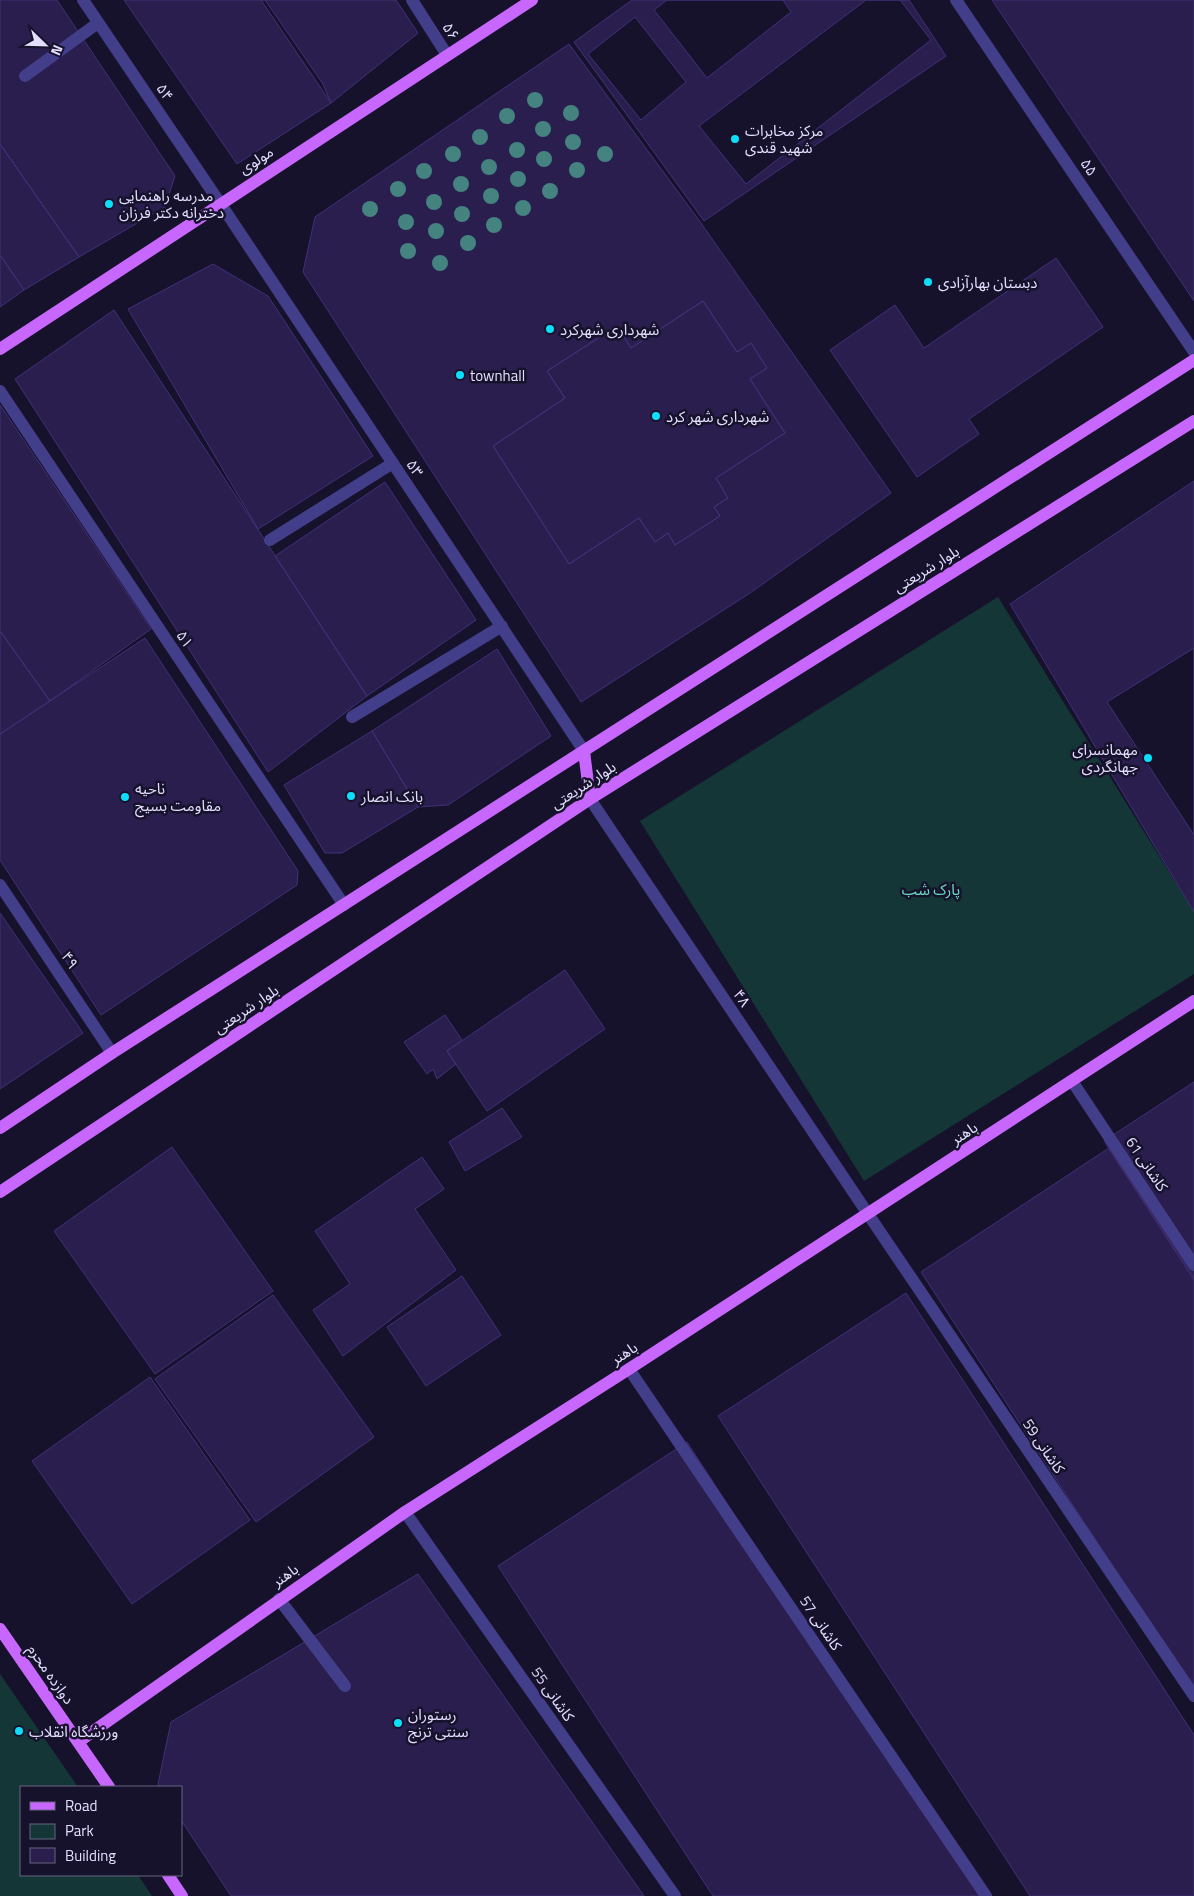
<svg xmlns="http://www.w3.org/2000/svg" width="1194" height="1896" font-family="'Titillium Web','Noto Sans Arabic',sans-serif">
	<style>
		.green { fill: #153636 }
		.building { fill: #291e4d; stroke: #413179; fill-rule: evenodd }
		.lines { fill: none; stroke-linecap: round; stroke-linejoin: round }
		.minor { stroke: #433e8a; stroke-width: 12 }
		.major { stroke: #c867fd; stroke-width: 12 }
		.tree { fill: #448380 }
		.poi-dot { fill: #0ddefb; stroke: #17122c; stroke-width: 2 }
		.labels { text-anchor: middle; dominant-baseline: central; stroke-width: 5; stroke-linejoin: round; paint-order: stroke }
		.street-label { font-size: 15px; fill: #e3defe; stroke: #17122c }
		.poi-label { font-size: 15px; fill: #e3defe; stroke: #17122c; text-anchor: start }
		.park-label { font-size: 15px; fill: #69e0c5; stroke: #17122c }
	</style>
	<rect width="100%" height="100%" fill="#17122c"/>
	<path class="green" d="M998,597L1194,912V974L864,1181L640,821Z
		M0,1674L78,1787H21V1875H138L152,1896H0Z"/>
	<path class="building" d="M0,0H57L175,176L165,207L79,257L0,144Z
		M124,0H265L323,84L331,103L237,164Z
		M261,0H396L418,33L331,103Z
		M632,0H909L946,56L704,221L574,42Z
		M667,0H783L791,12L707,78L654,10Z
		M866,0H900L931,40L746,184L699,126Z
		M992,0H1194V301Z
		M635,17L686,82L641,120L588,54Z
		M569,44L698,219L891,493L750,593L581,702L303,272L315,217ZM703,301L737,352L751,343L767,368L750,379L785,433L716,478L728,498L714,507L720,516L675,545L668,533L655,542L639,518L569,564L493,446L565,398L547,371L617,326L631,348Z
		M0,144L79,257L24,290L0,255Z
		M0,255L24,290L0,307Z
		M1056,258L1103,327L969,419L979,434L917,477L830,350L895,305L924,348Z
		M213,264L268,296L373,456L258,529L128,309Z
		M703,301L737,352L751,343L767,368L750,379L785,433L716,478L728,498L714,507L720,516L675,545L668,533L655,542L639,518L569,564L493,446L565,398L547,371L617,326L631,348Z
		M114,310L367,696L268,772L15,379Z
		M0,405L151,629L50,701L0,631Z
		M1194,481V912L1010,604Z
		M385,482L476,620L367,696L275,556Z
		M0,631L50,701L0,734Z
		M145,638L298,871L297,885L101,1015L0,860V734Z
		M1194,648V835L1107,702Z
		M497,649L551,736L448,805L418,807L372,731Z
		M372,731L418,807L342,853H325L284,785Z
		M0,913L83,1033L0,1089Z
		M565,970L605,1029L487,1111L447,1051Z
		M445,1015L462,1040L447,1051L456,1064L437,1079L433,1069L427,1074L404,1042Z
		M1194,1082V1280L1104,1141Z
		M502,1108L522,1137L465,1171L449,1142Z
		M172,1147L273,1291L155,1374L54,1231Z
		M1109,1148L1194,1278V1691L921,1272Z
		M422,1157L444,1189L415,1209L456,1270L343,1356L313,1310L350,1284L315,1231Z
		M462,1276L501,1335L426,1386L387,1327Z
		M906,1293L1194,1735V1896H1030L718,1416Z
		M273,1295L374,1437L256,1522L155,1379Z
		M150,1377L250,1520L132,1604L32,1461Z
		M687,1442L982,1896H713L498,1566Z
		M418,1574L644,1896H231L181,1820V1787H160L158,1784L171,1722Z"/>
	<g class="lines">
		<path class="minor" d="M83,0L220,203L584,751
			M412,0L447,55
			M956,0L1194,352
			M25,76L98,23
			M0,391L344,905
			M270,540L393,463
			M352,717L502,626
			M590,799L868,1214L1194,1696
			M0,885L112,1053
			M1072,1081L1194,1265
			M629,1369L986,1896
			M405,1512L675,1896
			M279,1599L345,1686"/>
		<path class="major" d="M0,349L532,0
			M584,751L590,799
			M0,1128L112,1053L1194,360
			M0,1192L590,799L1194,421
			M0,1629L109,1787
			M78,1742L405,1512L629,1369L1194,1001
			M168,1875L182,1896"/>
	</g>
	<g class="tree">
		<circle cx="535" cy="100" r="8"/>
		<circle cx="571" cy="113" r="8"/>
		<circle cx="507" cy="116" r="8"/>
		<circle cx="543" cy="129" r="8"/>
		<circle cx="480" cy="137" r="8"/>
		<circle cx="573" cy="142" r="8"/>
		<circle cx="517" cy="150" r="8"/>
		<circle cx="453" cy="154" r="8"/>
		<circle cx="605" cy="154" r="8"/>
		<circle cx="544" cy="159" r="8"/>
		<circle cx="489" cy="167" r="8"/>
		<circle cx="577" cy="170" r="8"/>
		<circle cx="424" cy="171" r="8"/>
		<circle cx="518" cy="179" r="8"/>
		<circle cx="461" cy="184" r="8"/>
		<circle cx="398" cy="189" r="8"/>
		<circle cx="550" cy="191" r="8"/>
		<circle cx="491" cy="196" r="8"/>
		<circle cx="434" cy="202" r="8"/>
		<circle cx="523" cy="208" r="8"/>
		<circle cx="370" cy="209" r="8"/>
		<circle cx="462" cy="214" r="8"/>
		<circle cx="406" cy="222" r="8"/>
		<circle cx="494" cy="225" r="8"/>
		<circle cx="436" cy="231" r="8"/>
		<circle cx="468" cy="243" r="8"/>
		<circle cx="408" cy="251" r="8"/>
		<circle cx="440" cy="263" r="8"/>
	</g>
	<g class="poi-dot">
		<circle cx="735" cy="139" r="5"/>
		<circle cx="109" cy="204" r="5"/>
		<circle cx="928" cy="282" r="5"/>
		<circle cx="550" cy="329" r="5"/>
		<circle cx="460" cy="375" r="5"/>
		<circle cx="656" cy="416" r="5"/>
		<circle cx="1148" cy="758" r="5"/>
		<circle cx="351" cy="796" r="5"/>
		<circle cx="125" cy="797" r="5"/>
		<circle cx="398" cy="1723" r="5"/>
		<circle cx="19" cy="1731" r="5"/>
	</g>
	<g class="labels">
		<g class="street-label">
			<text transform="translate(451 31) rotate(57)">۵۶</text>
			<text transform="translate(165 92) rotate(56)">۵۴</text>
			<text transform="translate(256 160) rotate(-33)">مولوی</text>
			<text transform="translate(1089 167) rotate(56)">۵۵</text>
			<text transform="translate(415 468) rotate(56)">۵۳</text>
			<text transform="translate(926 569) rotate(-32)">بلوار شریعتی</text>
			<text transform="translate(185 639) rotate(56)">۵۱</text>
			<text transform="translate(583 785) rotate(-33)">بلوار شریعتی</text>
			<text transform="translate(70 960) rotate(56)">۴۹</text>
			<text transform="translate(742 998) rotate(56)">۴۸</text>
			<text transform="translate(246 1009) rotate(-34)">بلوار شریعتی</text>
			<text transform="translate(964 1133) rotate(-33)">باهنر</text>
			<text transform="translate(1147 1164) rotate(56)">کاشانی 61</text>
			<text transform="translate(624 1353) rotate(-33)">باهنر</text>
			<text transform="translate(1044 1446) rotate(56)">کاشانی 59</text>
			<text transform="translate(285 1575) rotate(-35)">باهنر</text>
			<text transform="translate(821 1623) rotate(56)">کاشانی 57</text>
			<text transform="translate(51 1674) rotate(55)">دوازده محرم</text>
			<text transform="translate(553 1694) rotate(55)">کاشانی 55</text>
		</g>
		<g class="poi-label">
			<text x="745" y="130">مرکز مخابرات<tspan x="745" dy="17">شهید قندی</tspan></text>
			<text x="119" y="195">مدرسه راهنمایی<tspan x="119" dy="17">دخترانه دکتر فرزان</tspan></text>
			<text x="938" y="282">دبستان بهارآزادی</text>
			<text x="560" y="329">شهرداری شهرکرد</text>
			<text x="470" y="375">townhall</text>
			<text x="666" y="416">شهرداری شهر کرد</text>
			<text x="1138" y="749" text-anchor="end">مهمانسرای<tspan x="1138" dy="17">جهانگردی</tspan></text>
			<text x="135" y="788">ناحیه<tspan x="135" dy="17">مقاومت بسیج</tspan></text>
			<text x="361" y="796">بانک انصار</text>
			<text x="408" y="1714">رستوران<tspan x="408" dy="17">سنتی ترنج</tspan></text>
			<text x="29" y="1731">ورزشگاه انقلاب</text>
		</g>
		<g class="park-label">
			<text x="931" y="889">پارک شب</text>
		</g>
	</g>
	<rect x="20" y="1786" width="162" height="90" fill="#17122c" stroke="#696480"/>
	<rect x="30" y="1802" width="25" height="8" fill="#c867fd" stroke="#696480"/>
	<text x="65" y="1811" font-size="15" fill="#e3defe">Road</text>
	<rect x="30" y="1824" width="25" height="15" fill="#153636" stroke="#696480"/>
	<text x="65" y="1836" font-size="15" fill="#e3defe">Park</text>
	<rect x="30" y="1848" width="25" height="15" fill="#291e4d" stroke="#696480"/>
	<text x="65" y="1861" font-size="15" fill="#e3defe">Building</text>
	<g transform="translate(45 45) rotate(113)" stroke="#17122c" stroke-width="4" paint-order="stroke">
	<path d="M0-4L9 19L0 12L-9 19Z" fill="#e3defe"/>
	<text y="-8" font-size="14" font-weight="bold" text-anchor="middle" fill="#e3defe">N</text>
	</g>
</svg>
